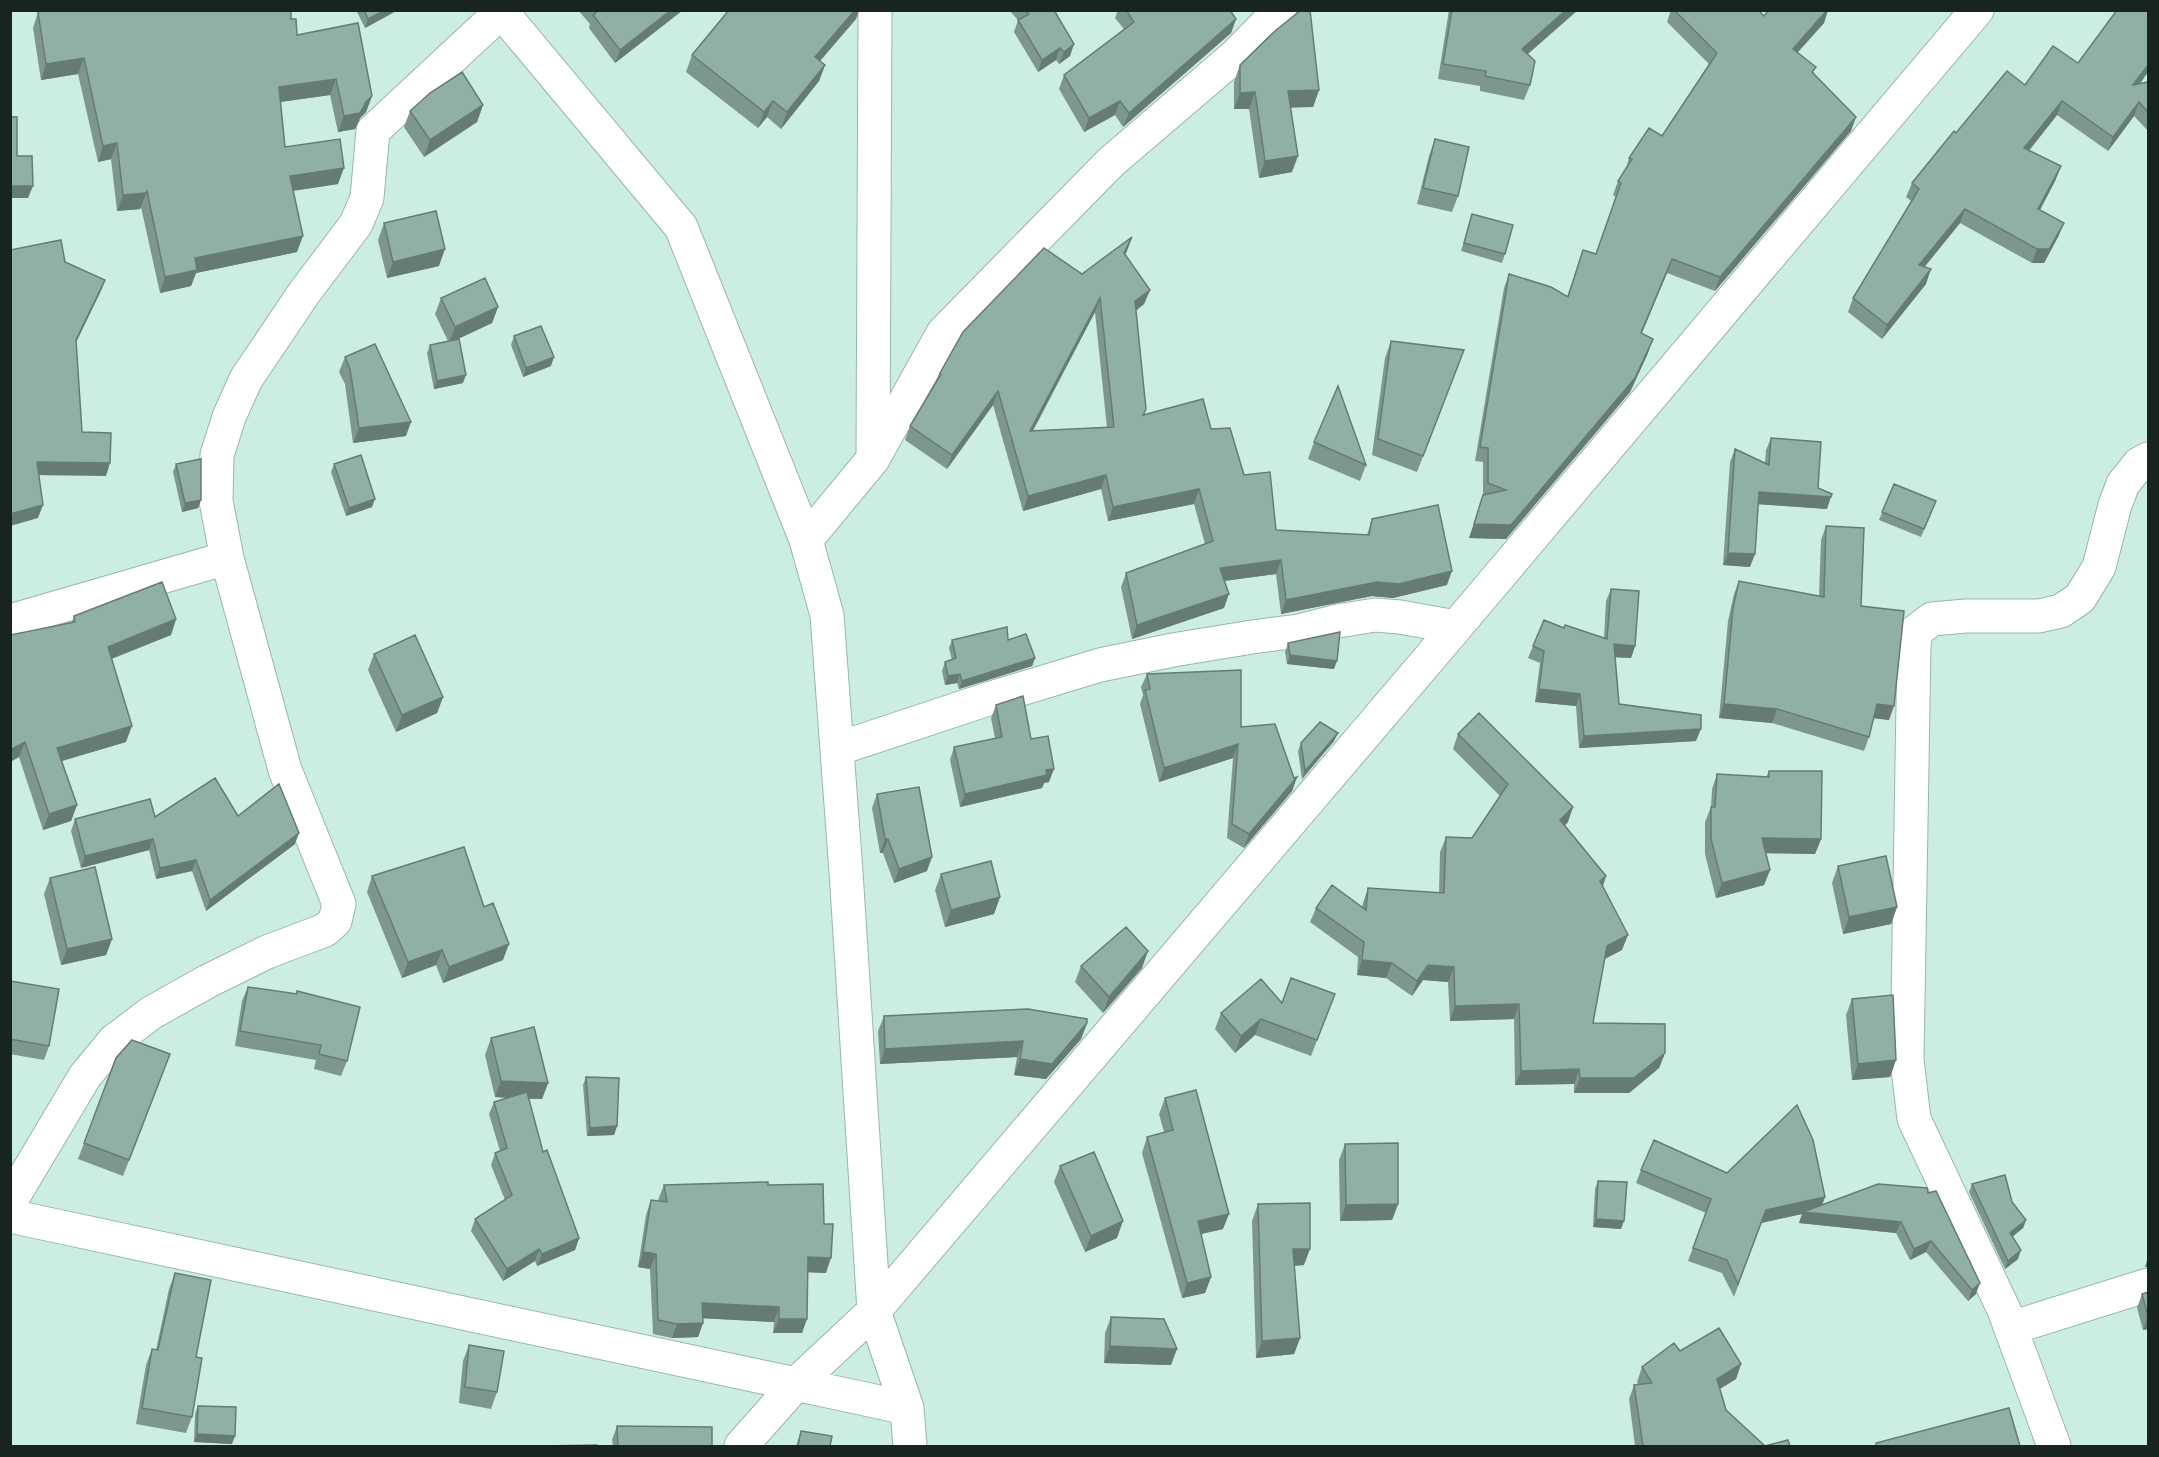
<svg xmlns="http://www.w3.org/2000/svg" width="2159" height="1457" font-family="'Varela Round',sans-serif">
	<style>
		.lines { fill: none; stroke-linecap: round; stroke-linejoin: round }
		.minor-casing { stroke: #98b7ac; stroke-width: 35 }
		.minor { stroke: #fff; stroke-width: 33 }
		.wall { fill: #7d978e; fill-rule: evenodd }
		.shaded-wall { fill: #667b74 }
		.building { fill: #91b0a5; stroke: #667b74; stroke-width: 1.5; fill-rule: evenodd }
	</style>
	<rect width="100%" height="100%" fill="#ccede1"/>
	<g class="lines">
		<defs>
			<path id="minor" d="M500,10L681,227L806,540L827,615L846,872L874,1311L907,1408L910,1446
				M873,455L875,10
				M806,540L873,459L943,333L1111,162L1235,56L1280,10
				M10,621L227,558
				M837,749L991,698L1100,665L1173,650L1252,637L1299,631L1338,621L1375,615L1400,617L1456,627
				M10,1202L85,1076L114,1041L151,1013L208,981L267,952L325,930L335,921L339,904L285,770L227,558L216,501L217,455L229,417L246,379L304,293L356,224L367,198L373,131L501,12
				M10,1216L907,1408
				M2011,1328L2148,1285
				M741,1446L797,1383L874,1311L1456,627L1977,10
				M2054,1446L2004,1310L1914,1119L1907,1060L1914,646L1916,631L1932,619L1966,616H2039L2061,611L2080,598L2099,567L2115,505L2123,484L2139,464L2148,459"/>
		</defs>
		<use href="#minor" class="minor-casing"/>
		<use href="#minor" class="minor"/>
	</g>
	<path class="wall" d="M356,10H398L365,28Z
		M578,10H683L615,63L589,28L590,24Z
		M729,10H859L856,19L819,61L825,65L819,81L781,129L767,117L758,128L686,72L692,55Z
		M1009,10H1054L1070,56L1059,64L1056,60L1038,72L1014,32L1018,20Z
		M1118,10H1230L1236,19L1231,33L1123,127L1115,115L1084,132L1059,89L1064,75L1124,29L1115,18Z
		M1449,10H1578L1528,54L1530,85L1524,100L1480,91V86L1438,79Z
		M1671,10H1758L1764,16L1769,10H1828L1824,23L1798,52L1814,73L1851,131L1715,291L1667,273L1642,333L1648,353L1630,392L1506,539L1469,538L1483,497V462L1475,461L1504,288L1509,274L1567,297L1583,250L1596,254L1616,197L1613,195L1618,181L1626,169L1629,158L1662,136L1709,64L1667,22Z
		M2148,10V72L2140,84L2148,82V131L2134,116L2108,151L2057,115L2029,151L2061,166L2055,181L2040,210L2064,223L2058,237L2044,263H2032L1960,223L1924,267L1926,284L1882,339L1848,312L1853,298L1911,201L1906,197L1912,183L1956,133L2025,85L2078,63Z
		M38,12L291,19L297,35L372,96L366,112L360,118L355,129L338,132L330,95L280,102L285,147L338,184L293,191L297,252L196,273L191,286L160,293L141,207L140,209L117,211L111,159L98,162L78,74L41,80L33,28Z
		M1240,65L1319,90L1313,107H1291L1292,172L1259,178L1249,109H1234V82Z
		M483,105L477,122L424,157L404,127L410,111Z
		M1435,139L1458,196L1452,212L1417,204L1429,156Z
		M1472,214L1505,254L1502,263L1461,251Z
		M384,223L439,266L387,278L378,240Z
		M1132,237L1125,255L1150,290L1144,304L1136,311L1144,414L1211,429L1244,475L1276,530L1367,535L1372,519L1447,585L1393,598L1372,596L1281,614L1276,574L1225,581L1224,608L1132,639L1121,587L1126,573L1205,544L1194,504L1108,521L1101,489L1023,511L993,405L947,469L905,440L910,426L936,382L940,373L1082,274ZM1095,312L1107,428L1033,431Z
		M441,298L498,307L492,323L458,339L463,383L434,389L427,353L430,345L448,341L435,314Z
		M514,336L551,366L523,377L511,345Z
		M1391,341L1464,350L1417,472L1372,455L1385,358Z
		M345,357L406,436L353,443L345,384L339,372Z
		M1771,438L1818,488L1827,509L1758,504L1750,567L1723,565L1730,462L1735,449L1765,463L1766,450Z
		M1314,442L1366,465L1360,481L1308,459Z
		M176,464L201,500L198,508L182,512L173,472Z
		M334,464L372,507L346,516L331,472Z
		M1894,484L1936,501L1921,537L1879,520Z
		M1826,526L1861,606L1889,720L1873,718L1869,737L1864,751L1772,723L1719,718L1728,621L1734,594L1739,581L1819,596L1821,540Z
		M1611,589L1635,646L1631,658L1615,657L1619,704L1696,741L1579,748L1576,706L1535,702L1540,663L1528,658L1533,646L1564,628L1604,638L1606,601Z
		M74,616L176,619L171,635L112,659L126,742L62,761L77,805L71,821L43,830L19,757L10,762V635L72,622Z
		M952,640H1008L1035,658L1032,666L959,689L957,683L945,685L942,671L945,662L952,660L949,648Z
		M1288,643L1334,669L1287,664L1285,652Z
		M374,654L443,697L437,713L396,732L368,670Z
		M1147,674L1241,727L1294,778L1297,777L1292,791L1244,848L1227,838L1233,758L1159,782L1140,704L1143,695L1141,687Z
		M996,705L1031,739L1049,782L1044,783L1042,788L960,807L950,760L954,747L995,738L991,718Z
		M1458,734L1568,822L1565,825L1606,876L1603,886L1622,950L1605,959L1593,1023L1665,1053L1659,1068L1629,1093H1574V1084L1515,1085L1514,1019L1450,1021L1448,982L1423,980L1412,996L1386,978L1357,975L1358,957L1310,922L1316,908L1362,907L1363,903L1368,888L1439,893L1440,852L1446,837L1472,838L1500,796L1453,749Z
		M1334,741L1302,779L1298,751L1301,743Z
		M1769,771L1821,839L1815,854L1765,853L1770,870L1764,885L1716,898L1705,854V822L1711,807L1712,789L1717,774L1766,777Z
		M877,794L927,871L894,883L883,853H880L872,808Z
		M238,816L295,844L206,911L192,871L156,879L149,850L81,868L71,831L75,819L155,817Z
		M1838,866L1897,907L1891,924L1843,934L1832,883Z
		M941,874L1000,897L994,914L945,927L935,890Z
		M372,876L484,907L503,960L443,983L436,965L402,978L367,892Z
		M50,878L112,939L106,955L61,965L44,894Z
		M1081,966L1142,968L1103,1013L1075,982Z
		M10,981L49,1046L44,1060L10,1054Z
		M248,987L296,994L297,991L347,1061L341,1076L314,1069L316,1060L235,1046L242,1001Z
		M1335,994L1311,1056L1255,1035L1235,1053L1215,1029L1221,1013Z
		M1852,999L1896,1060L1890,1077L1852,1080L1846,1015Z
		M884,1016L1087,1023L1081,1039L1046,1079L1014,1075L1017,1057L880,1064L878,1031Z
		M491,1038L548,1083L542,1099H529L543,1152L579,1238L575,1250L537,1266L535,1261L503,1281L471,1231L475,1219L505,1200L491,1165L495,1153L500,1151L489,1114L494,1102L507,1098L495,1097L485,1055Z
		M116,1058L164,1070L123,1176L78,1159Z
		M586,1077L617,1126L614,1135L587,1136L583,1085Z
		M1165,1098L1223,1229L1201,1234L1211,1277L1205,1293L1182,1298L1142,1153L1147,1137L1164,1132L1159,1114Z
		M1345,1144L1398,1204L1392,1220L1340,1221L1339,1160Z
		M1060,1166L1117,1238L1085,1252L1054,1182Z
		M1641,1170L1727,1173L1825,1197L1822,1205L1928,1193L1976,1294L1968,1301L1926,1252L1910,1260L1896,1233L1799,1223L1802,1214L1761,1223L1734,1297L1722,1273L1688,1261L1706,1213L1636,1183Z
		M1598,1181L1621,1229L1593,1227L1595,1189Z
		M1972,1184L2026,1220L2023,1228L2012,1237L2018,1259L2005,1269L1969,1192Z
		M664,1185H768L826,1273L808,1272L802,1333H773L774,1322L703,1318V1323L698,1337L672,1338L653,1334L650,1269L638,1267L646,1215L651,1200L659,1201L658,1200Z
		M1258,1204L1304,1265L1294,1266L1300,1338L1294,1354L1256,1358L1252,1221Z
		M175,1273L192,1417L186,1433L136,1424L146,1365L152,1349L156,1350L169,1289Z
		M2148,1292V1329L2143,1330L2137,1308L2142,1294Z
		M1111,1317L1171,1365L1104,1363L1105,1333Z
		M469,1345L497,1392L491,1409L459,1403L463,1361Z
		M1680,1351L1741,1364L1736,1379L1720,1389L1726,1410L1765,1446H1790H1635L1629,1399L1634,1385L1638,1384L1637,1382L1642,1367Z
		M198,1406L232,1444L194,1442L195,1414Z
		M617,1426L712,1446H613L612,1440Z
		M801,1431L830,1446H796Z"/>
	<path class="shaded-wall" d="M385,10H398L365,28L368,19Z
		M671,10H683L615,63L620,50Z
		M855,10H859L856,19L809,74L815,57Z
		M1566,10H1578L1516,64L1522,49Z
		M1827,10H1828L1824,23L1788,63L1793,49Z
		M1236,19L1231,33L1123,127L1129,113Z
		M1074,44L1070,56L1059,64L1064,52Z
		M1060,48L1056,60L1038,72L1042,60Z
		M84,58L78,74L41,80L46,64Z
		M825,65L819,81L781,129L787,112Z
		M2148,65V72L2128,99L2133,85Z
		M336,79L330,95L273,103L279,87Z
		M1319,90L1313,107L1282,108L1288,91Z
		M1255,92L1249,109H1234L1240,93Z
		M372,96L366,112L360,118L355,129L338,132L344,116L366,102Z
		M773,101L767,117L758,128L764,112Z
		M1120,101L1115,115L1084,132L1089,118Z
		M2062,101L2057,115L2019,162L2024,148Z
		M2139,102L2134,116L2108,151L2113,137Z
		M483,105L477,122L424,157L430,140Z
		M1856,117L1851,131L1715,291L1720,277Z
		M117,143L111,159L98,162L103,146Z
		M1298,156L1292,172L1259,178L1265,161Z
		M2061,166L2055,181L2033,223L2038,209Z
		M344,168L338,184L284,192L290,176Z
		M10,186H33L28,198H10Z
		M147,191L140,209L117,211L123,195Z
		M1965,209L1960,223L1914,280L1919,265Z
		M2064,223L2058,237L2044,263H2032L2037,249Z
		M303,236L297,252L196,273L191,286L160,293L165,277L195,258Z
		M1132,237L1127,251L1119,267L1124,253Z
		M445,249L439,266L387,278L393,262Z
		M1672,259L1667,273L1636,346L1641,333Z
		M1931,269L1926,284L1882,339L1887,325Z
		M105,280L100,293L71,353L76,340Z
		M1150,290L1144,304L1129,315L1135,301Z
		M1100,298L1095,312L1025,445L1030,431Z
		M498,307L492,323L449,343L455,327Z
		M1653,339L1648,353L1630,392L1506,539L1469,538L1474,524Z
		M554,357L551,366L523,377L526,368Z
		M466,375L463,383L434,389L437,381Z
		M998,391L993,405L947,469L952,455Z
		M411,422L406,436L353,443L359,428Z
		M37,462L110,463L106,476L32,475Z
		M1106,475L1101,489L1023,511L1028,496Z
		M1199,489L1194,504L1108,521L1113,507Z
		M1759,492L1831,497L1827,509L1755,504Z
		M375,499L372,507L346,516L349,508Z
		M201,500L198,508L182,512L185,503Z
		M43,505L38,518L10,526V514Z
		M1728,553L1755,554L1750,567L1723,565Z
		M1281,560L1276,574L1215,582L1220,568Z
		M1452,571L1447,585L1393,598L1372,596L1281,614L1286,600L1377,582Z
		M1229,594L1224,608L1132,639L1137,625Z
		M176,619L171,635L102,662L108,647Z
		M1614,644L1635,646L1631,658L1610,657Z
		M1290,655L1337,661L1334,669L1287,664Z
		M1035,658L1032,666L959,689L962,681Z
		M960,674L957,683L945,685L948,676Z
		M1539,689L1580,694L1576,706L1535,702Z
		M443,697L437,713L396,732L402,715Z
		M1724,704L1777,709L1772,723L1719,718Z
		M1877,704L1894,706L1889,720L1872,718Z
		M132,726L126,742L51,764L57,748Z
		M1701,729L1696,741L1579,748L1584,736Z
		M1338,733L1334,741L1302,779L1305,771Z
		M25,742L19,757L10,762V750Z
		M1238,744L1233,758L1159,782L1164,768Z
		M1054,769L1049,782L1044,783L1042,788L960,807L965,794L1046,770Z
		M1297,777L1292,791L1244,848L1249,834Z
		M77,805L71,821L43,830L49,814Z
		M1573,807L1568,822L1555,835L1560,820Z
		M299,833L295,844L206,911L210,900Z
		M1762,838L1821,839L1815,854L1756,853Z
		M153,839L149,850L81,868L85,856Z
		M885,839H888L883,853H880Z
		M932,857L927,871L894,883L899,869Z
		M196,860L192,871L156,879L160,868Z
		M1770,870L1764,885L1716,898L1722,883Z
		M1606,876L1601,891L1600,881Z
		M1000,897L994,914L945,927L951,910Z
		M1897,907L1891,924L1843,934L1849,917Z
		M1628,935L1622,950L1602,960L1607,946Z
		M112,939L106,955L61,965L67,949Z
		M509,944L503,960L443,983L449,967Z
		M442,950L436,965L402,978L408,962Z
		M1148,951L1142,968L1103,1013L1109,997Z
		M1362,960L1392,963L1386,978L1357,975Z
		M1428,965L1454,967L1448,982L1423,980L1412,996L1417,981Z
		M1519,1004L1514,1019L1450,1021L1455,1006Z
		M1261,1019L1255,1035L1235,1053L1241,1036Z
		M1087,1023L1081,1039L1046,1079L1014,1075L1020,1059Z
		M1023,1041L1017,1057L880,1064L885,1049Z
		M1665,1053L1659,1068L1629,1093H1574L1580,1078Z
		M1896,1060L1890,1077L1852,1080L1858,1064Z
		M1579,1069L1574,1084L1515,1085L1521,1071Z
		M501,1081L548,1083L542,1099L495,1097Z
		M617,1126L614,1135L587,1136L590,1128Z
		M1825,1197L1820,1211L1901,1222L1896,1233L1799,1223L1802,1214L1761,1223L1734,1297L1766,1210Z
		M1398,1204L1392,1220L1340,1221L1346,1205Z
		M1229,1214L1223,1229L1192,1236L1198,1221Z
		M1596,1219L1624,1221L1621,1229L1593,1227Z
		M2026,1220L2023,1228L2007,1241L2010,1233Z
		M1123,1221L1117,1238L1085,1252L1091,1236Z
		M579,1238L575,1250L537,1266L542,1254Z
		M1931,1241L1926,1252L1910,1260L1914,1249Z
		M539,1249L535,1261L503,1281L507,1269Z
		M1293,1249H1310L1304,1265L1287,1266Z
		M2021,1250L2018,1259L2005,1269L2008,1261Z
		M643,1252L656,1254L650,1269L638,1267Z
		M808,1257L831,1258L826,1273L802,1272Z
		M2148,1257V1267H2145Z
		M1211,1277L1205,1293L1182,1298L1187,1283Z
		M1980,1283L1976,1294L1968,1301L1972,1290Z
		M702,1303L779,1307L774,1322L697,1318Z
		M2148,1316V1329L2143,1330Z
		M779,1319H807L802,1333H773Z
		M703,1323L698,1337L672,1338L677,1324Z
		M1300,1338L1294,1354L1256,1358L1262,1341Z
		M1110,1346L1177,1349L1171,1365L1104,1363Z
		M1741,1364L1736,1379L1711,1394L1717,1379Z
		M197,1434L235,1436L232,1444L194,1442Z"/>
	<path class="building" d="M50,10H291V19H296L297,35L358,23L372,96L366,102L360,113L344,116L336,79L279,87L285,147L340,139L344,168L290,176L303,236L195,258L197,270L165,277L147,191L146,193L123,195L117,143L103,146L84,58L46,64L38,12Z
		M364,10H385L368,19Z
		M594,10H671L620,50L593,15L596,13Z
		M729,10H855L815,57L825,65L787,112L773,101L764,112L692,55Z
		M1025,10H1054L1074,44L1064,52L1060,48L1042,60L1018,20L1029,14Z
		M1126,10H1230L1236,19L1129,113L1120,101L1089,118L1064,75L1134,22Z
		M1301,10H1310L1319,90L1288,91L1298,156L1265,161L1255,92L1240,93V65L1275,31Z
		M1452,10H1566L1522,49L1535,61L1530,85L1485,76L1486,71L1443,64Z
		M1674,10H1758L1764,16L1769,10H1827L1793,49L1816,67L1812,72L1856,117L1720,277L1672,259L1641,333L1653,339L1635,378L1511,525L1474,524L1483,495L1506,490L1488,483V448L1480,447L1509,274L1551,287L1568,297L1583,250L1596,254L1621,183L1618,181L1632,159L1629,158L1649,128L1662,136L1717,53Z
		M2117,10H2148V65L2133,85L2148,82V112L2139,102L2113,137L2062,101L2024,148L2061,166L2038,209L2064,223L2049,249H2037L1965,209L1919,265L1931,269L1887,325L1853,298L1919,189L1912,183L1954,131L1956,133L2007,71L2025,85L2053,46L2078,63Z
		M462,72L483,105L430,140L410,111L430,93Z
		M10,117H17V156H32L33,186H10Z
		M1435,139L1469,147L1458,196L1423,188Z
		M436,211L445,249L393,262L384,223Z
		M1472,214L1513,225L1505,254L1464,243Z
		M1132,237L1124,253L1150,290L1135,301L1146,409L1143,415L1203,399L1211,429L1230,428L1244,475L1270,472L1276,530L1369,535L1372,519L1438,505L1452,571L1399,584L1377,582L1286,600L1281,560L1220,568L1229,594L1137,625L1126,573L1213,541L1199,489L1113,507L1106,475L1028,496L998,391L952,455L910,426L941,374L940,373L963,332L1044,248L1082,274ZM1100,298L1114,427L1030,431Z
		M61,240L65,262L105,280L76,340L82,432L111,433L110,463L37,462L43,505L10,514V250Z
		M485,278L498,307L455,327L441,298Z
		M541,326L554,357L526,368L514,336Z
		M459,339L466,375L437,381L430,345Z
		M1391,341L1464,350L1423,456L1378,439Z
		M375,344L411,422L359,428L350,369L345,357Z
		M1338,386L1366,465L1314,442Z
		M1771,438L1821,442L1818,488L1832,494L1831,497L1759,492L1755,554L1728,553L1735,449L1769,465Z
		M361,455L375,499L349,508L334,464Z
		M201,459V500L185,503L176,464Z
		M1894,484L1936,501L1924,529L1882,512Z
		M1826,526L1864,528L1861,606L1904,611L1894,706L1877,704L1869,737L1777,709L1724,704L1733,608L1739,581L1824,597Z
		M162,582L176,619L108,647L132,726L57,748L77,805L49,814L25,742L10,750V635L75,622L74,616Z
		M1611,589L1639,591L1635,646L1614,644L1619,704L1701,715V729L1584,736L1580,694L1539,689L1544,651L1533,646L1544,620L1564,628L1565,625L1607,639Z
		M1007,627L1008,640L1026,634L1035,658L962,681L960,674L948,676L945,662L956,658L952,640Z
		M1340,632L1337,661L1290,655L1288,643Z
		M415,635L443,697L402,715L374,654Z
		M1241,670V727L1275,724L1294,778L1297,777L1249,834L1232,824L1238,744L1164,768L1145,690L1150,689L1147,674Z
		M1023,696L1031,739L1048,736L1054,769L1046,770L1047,775L965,794L954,747L1002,737L996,705Z
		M1479,713L1573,807L1560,820L1606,876L1600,881L1628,935L1607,946L1593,1023L1665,1024V1053L1634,1078H1580L1579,1069L1521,1071L1519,1004L1455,1006L1454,967L1428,965L1417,981L1392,963L1362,960L1364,942L1316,908L1332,885L1366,910L1368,888L1444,893L1446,837L1472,838L1508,784L1458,734Z
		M1320,722L1338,733L1305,771L1301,743Z
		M1769,771H1822L1821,839L1762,838L1770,870L1722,883L1711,839V807H1715L1717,774L1769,777Z
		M215,778L238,816L279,784L299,833L210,900L196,860L160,868L153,839L85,856L75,819L150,799L155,817Z
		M919,787L932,857L899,869L888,839H885L877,794Z
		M464,847L484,907L493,903L509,944L449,967L442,950L408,962L372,876Z
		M1886,856L1897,907L1849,917L1838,866Z
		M991,861L1000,897L951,910L941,874Z
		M95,867L112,939L67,949L50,878Z
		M1126,927L1148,951L1109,997L1081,966Z
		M1291,978L1335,994L1317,1040L1261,1019L1241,1036L1221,1013L1261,979L1282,1003Z
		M10,981L59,989L49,1046L10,1039Z
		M248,987L297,994V991L360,1007L347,1061L319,1054L321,1045L240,1031Z
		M1893,995L1896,1060L1858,1064L1852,999Z
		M1028,1009L1087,1019V1023L1052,1064L1020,1059L1023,1041L885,1049L884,1016Z
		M534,1027L548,1083L501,1081L491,1038Z
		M132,1040L170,1054L129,1160L84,1143L116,1058Z
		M586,1077L619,1078L617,1126L590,1128Z
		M1196,1090L1229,1214L1198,1221L1211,1277L1187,1283L1147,1137L1173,1130L1165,1098Z
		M527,1092L543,1152L547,1150L579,1238L542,1254L539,1249L507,1269L475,1219L512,1195L495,1153L507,1148L494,1102Z
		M1797,1105L1813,1140L1825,1197L1766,1210L1738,1284L1727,1260L1693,1248L1711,1199L1641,1170L1654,1140L1727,1173Z
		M1398,1143V1204L1346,1205L1345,1144Z
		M1094,1152L1123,1221L1091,1236L1060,1166Z
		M2005,1175L2012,1202L2026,1220L2010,1233L2021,1250L2008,1261L1972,1184Z
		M1598,1181L1627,1182L1624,1221L1596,1219Z
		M768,1182V1185L823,1184L824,1224H833L831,1258L808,1257L807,1319H779V1307L702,1303L703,1323L677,1324L658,1320L656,1254L643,1252L651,1200L667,1202L664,1185Z
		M1878,1184L1927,1188L1928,1193L1936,1191L1980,1283L1972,1290L1931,1241L1914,1249L1901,1222L1803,1212Z
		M1310,1203V1249H1293L1300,1338L1262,1341L1258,1204Z
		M175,1273L211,1280L196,1357L202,1358L192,1417L142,1408L152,1349L158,1350Z
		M2148,1292V1316L2142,1294Z
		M1111,1317L1164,1319L1177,1349L1110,1346Z
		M1719,1328L1741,1364L1717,1379L1726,1410L1765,1446L1788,1440L1790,1446H1643L1634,1385L1652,1383L1642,1367L1674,1343L1680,1351Z
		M469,1345L504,1351L497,1392L465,1387Z
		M198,1406L236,1407L235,1436L197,1434Z
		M2009,1408L2020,1446H1876V1443Z
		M617,1426L712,1427V1446H618Z
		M801,1431L832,1436L830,1446H798Z
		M597,1445V1446H541Z"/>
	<rect width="2159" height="1457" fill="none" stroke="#182420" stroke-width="24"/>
</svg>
